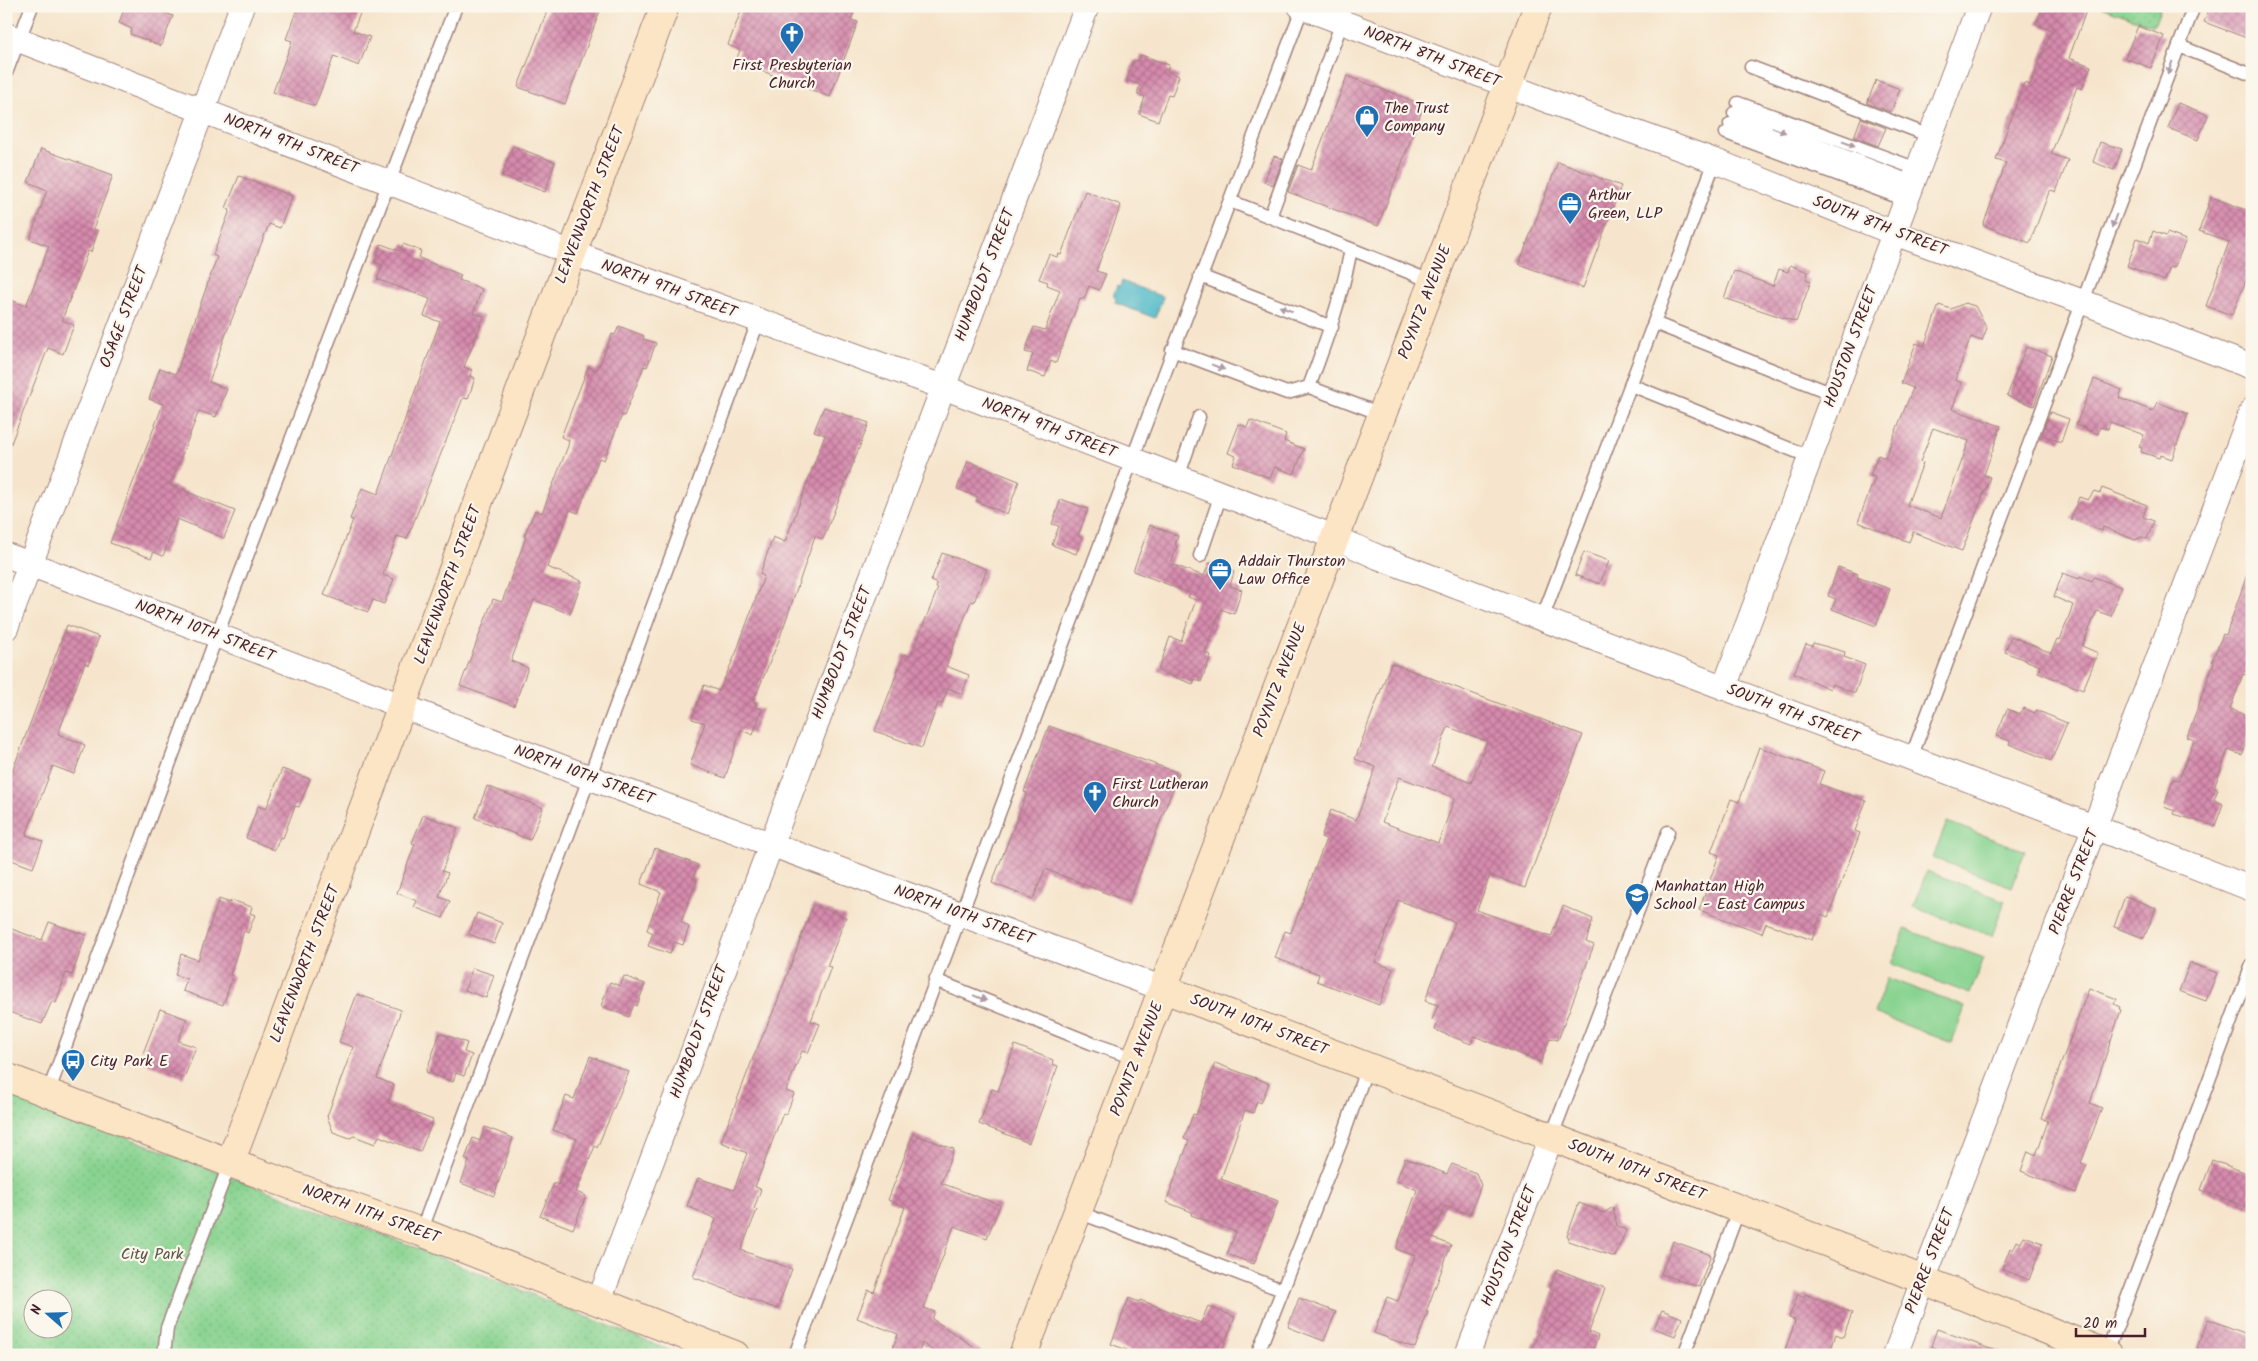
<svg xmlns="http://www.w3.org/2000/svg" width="2258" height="1361" font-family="Kalam,sans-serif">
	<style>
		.grass { fill: #88d390; stroke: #69795e }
		.park { fill: url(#park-dots); stroke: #69795e; fill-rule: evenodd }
		.water { fill: #4bb8c6; stroke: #4a6c78 }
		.building { fill: url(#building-cross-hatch); fill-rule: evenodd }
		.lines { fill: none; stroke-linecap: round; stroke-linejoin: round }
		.lane-casing { stroke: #a0827c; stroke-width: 15 }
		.street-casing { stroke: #a0827c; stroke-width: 26 }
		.secondary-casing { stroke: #a0827c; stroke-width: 30 }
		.lane { stroke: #fff; stroke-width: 12 }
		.street { stroke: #fff; stroke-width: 24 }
		.secondary { stroke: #fce5c4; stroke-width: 28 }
		.oneway { fill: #ae9aa0 }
		.labels { text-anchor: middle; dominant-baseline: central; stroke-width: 4.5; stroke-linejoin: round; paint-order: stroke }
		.street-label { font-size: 16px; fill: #4a1f2b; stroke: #fbf7ec }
		.poi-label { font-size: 16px; fill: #4a1f2b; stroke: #fbf7ec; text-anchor: start }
		.park-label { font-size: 16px; fill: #5d5549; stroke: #fbf7ec }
	</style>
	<defs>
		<pattern id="park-dots" width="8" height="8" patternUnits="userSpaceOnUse" patternTransform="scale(1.25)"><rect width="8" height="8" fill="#88d390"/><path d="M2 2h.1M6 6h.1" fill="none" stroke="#77b57c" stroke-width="1.8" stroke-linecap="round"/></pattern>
		<pattern id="building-cross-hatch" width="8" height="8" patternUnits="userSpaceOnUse" patternTransform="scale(1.25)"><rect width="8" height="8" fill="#d68bad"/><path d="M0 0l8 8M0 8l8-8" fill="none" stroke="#b0718d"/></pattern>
	</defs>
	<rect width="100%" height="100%" fill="#fbf7ec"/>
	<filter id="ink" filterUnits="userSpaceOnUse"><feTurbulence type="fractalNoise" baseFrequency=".02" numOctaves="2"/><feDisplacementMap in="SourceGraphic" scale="10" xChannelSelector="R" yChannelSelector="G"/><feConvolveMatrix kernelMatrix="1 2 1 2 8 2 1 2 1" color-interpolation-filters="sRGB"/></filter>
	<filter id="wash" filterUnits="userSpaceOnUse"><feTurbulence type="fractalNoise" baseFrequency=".0096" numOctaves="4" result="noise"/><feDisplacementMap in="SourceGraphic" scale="20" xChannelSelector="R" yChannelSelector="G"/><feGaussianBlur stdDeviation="1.12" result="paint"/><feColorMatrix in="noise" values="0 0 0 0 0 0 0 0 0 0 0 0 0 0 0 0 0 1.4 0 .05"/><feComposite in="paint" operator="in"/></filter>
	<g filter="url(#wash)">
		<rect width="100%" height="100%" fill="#f6e5cc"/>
		<path class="grass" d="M1947,822L2025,851L2012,887L1933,858Z
			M1927,871L2005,901L1992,936L1913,907Z
			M1905,929L1984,958L1970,994L1892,964Z
			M1887,978L1965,1007L1952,1043L1874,1013Z"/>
		<path class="park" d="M2098,6H2161L2154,26Z
			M6,1091L412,1246L681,1355H6ZM32,1298H62V1328H32Z"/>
		<path class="water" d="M1122,281L1163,297L1155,318L1115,303L1116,298L1113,296L1117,286L1120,287Z"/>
		<g id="blocks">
			<path class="building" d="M125,6H148L173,16L161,46L130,34L132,29L119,23Z
				M298,6H363L353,31L370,37L359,66L334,56L315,106L273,92L292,41L286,39Z
				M549,6H588L600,11L565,104L518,87Z
				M743,6H856L851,20L858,22L830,97L736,61L740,50L728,45Z
				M2043,6H2074L2086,11L2069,58L2091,66L2082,89L2077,87L2051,154L2068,160L2056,192L2051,190L2049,192L2030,243L1983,225L2006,163L1996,160L2024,83L2030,85L2052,30L2036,24Z
				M2210,6H2252V40L2204,22Z
				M2138,26L2164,36L2151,68L2125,58Z
				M1141,55L1169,65L1167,71L1179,76L1172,96L1168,95L1158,121L1139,114L1145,97L1137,94L1140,85L1127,80L1134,60L1139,61Z
				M1347,76L1424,105L1378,226L1288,192L1298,165L1311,170Z
				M1876,80L1900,89L1891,112L1867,103Z
				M2178,103L2208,115L2198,140L2168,128Z
				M1861,118L1886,128L1878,146L1854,137Z
				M2100,142L2122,149L2114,170L2093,162Z
				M513,146L555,162L545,192L502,176Z
				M41,149L113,175L93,229L98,231L91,252L88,251L62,320L74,325L63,354L48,348L8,451H6V298L26,306L49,246L30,239L47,190L28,182Z
				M1274,156L1283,159L1273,186L1264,182Z
				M1558,162L1621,186L1583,288L1519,264Z
				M239,176L292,196L280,228L269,224L224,339L209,382L227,389L216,417L199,411L170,485L235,511L224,538L177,519L163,556L154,552L151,558L110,543L163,404L149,399L160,368L176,374L217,257L213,255L230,210L226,208Z
				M1085,191L1121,205L1096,271L1106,274L1099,290L1089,286L1084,299L1080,298L1056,363L1051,361L1045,377L1027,371L1033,354L1025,352L1034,327L1045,330L1060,290L1047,285L1048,282L1039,279L1049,254L1057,257L1058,254L1061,255Z
				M2211,197L2252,212V266L2232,315L2206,306L2229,242L2199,231Z
				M2153,231L2166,236L2167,233L2186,240L2174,268L2170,267L2165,281L2127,266L2137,238L2149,243Z
				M381,244L400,251L403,244L421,251L419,258L461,275L459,280L482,289L473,313L484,316L464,367L472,370L470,376L475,378L468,399L463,398L407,539L397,536L383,575L394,579L384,604L373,600L368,612L324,595L353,520L350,519L362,488L378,494L440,322L424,316L430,299L377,279L383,265L375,262Z
				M1790,265L1808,272L1806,279L1811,281L1796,322L1724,298L1734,271L1773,286L1779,269L1788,272Z
				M1965,303L1975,306L1987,328L1982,341L1971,337L1955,380L1962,383L1952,409L2001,426L1984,475L1990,477L1962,551L1913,532L1909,542L1858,522L1875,477L1870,476L1878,455L1885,458L1913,388L1901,383L1916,343L1924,346L1939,305L1951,309ZM1933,428L1969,441L1941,518L1907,505L1923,463L1920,462Z
				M619,326L644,336L643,339L656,343L647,367L644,366L624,416L622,415L604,460L599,458L578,513L570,510L547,567L582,581L570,614L534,600L511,661L528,668L514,706L460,686L493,599L502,602L526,537L524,536L535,510L542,513L568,446L569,440L561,437L588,367L596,370L599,366L612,334L615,335Z
				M2026,347L2052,356L2034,406L2007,396Z
				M2094,379L2122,390L2119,398L2153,411L2157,402L2188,414L2172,459L2161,455L2159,458L2141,452L2142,448L2139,447L2144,435L2110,422L2108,429L2100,427L2098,434L2076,425Z
				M824,407L869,423L823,539L815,536L779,640L753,702L756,703L755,707L762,709L753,735L741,730L725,778L690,765L705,723L692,719L704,685L719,691L736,653L764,576L760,574L773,537L785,542L825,435L814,431Z
				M2050,412L2069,419L2061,442L2042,435Z
				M1250,420L1286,434L1284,441L1304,449L1294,474L1275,467L1270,478L1233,464L1236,456L1228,453L1239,424L1247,427Z
				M968,461L1019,481L1007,514L976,501L978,497L957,489Z
				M2102,488L2147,505L2143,517L2154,521L2147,539L2142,537L2135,540L2103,527L2102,531L2071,519L2079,497L2088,500L2094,491L2100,493Z
				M1061,499L1088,509L1078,536L1082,538L1076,554L1052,545L1059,526L1052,524Z
				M1150,525L1178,536L1175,545L1177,546L1171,564L1204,576L1209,563L1234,572L1230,586L1242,590L1234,614L1221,609L1205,653L1211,655L1201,682L1195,679L1193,684L1158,671L1170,637L1181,641L1196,600L1188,597L1190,593L1133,571Z
				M1584,552L1609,561L1600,584L1575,575Z
				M942,553L987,569L974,602L971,601L946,666L969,675L962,694L948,688L942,704L938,703L922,748L875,731L904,654L910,656L912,653L938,588H936L937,584L931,581Z
				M1838,567L1858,574L1857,577L1890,589L1876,626L1832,609L1836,599L1828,596Z
				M2249,569H2252V677L2243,674L2230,709L2252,717V729L2242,755L2228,750L2214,788L2218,789L2214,800L2223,804L2215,826L2174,814L2175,811L2164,807L2173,779L2179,780L2194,740L2187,737L2214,662L2212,661L2223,634L2226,635Z
				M2063,573L2079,579L2080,576L2092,581L2094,577L2121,587L2111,616L2097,611L2082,646L2098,653L2083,690L2038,672L2040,666L2005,652L2011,636L2051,653L2057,639L2060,640L2073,605L2054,597Z
				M67,625L99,637L88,665L85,663L58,734L85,745L74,774L53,766L26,835L43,841L33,868L6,858V788Z
				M1813,643L1845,652L1844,657L1865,665L1855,693L1832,684L1830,689L1794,673L1806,644L1812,646Z
				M1391,663L1583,735L1525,888L1490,875L1477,910L1551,937L1563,906L1593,919L1586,942L1594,945L1558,1040L1550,1038L1541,1062L1474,1036L1471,1044L1435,1030L1438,1022L1432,1020L1438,1005L1425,1001L1455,922L1398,900L1375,962L1393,969L1379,1005L1317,981L1319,974L1275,958L1285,931L1291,933L1326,839L1321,837L1331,810L1356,820L1376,767L1355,759ZM1448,727L1487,741L1471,783L1432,767ZM1399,777L1455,798L1438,843L1382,822Z
				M2023,708L2035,713L2036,710L2067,723L2051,761L2009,744L2010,741L1996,736L2007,709L2020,714Z
				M1049,726L1179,773L1129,902L1045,869L1033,899L992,883L1027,793L1024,792Z
				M1759,747L1824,771L1819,784L1866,801L1855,831L1860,833L1828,917L1821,914L1812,940L1766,923L1762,933L1699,910L1719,855L1711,852L1731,799L1739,802Z
				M282,769L310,779L299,807L295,806L283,838L280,837L275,850L246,838L258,806L266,809Z
				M487,786L543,808L530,840L475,818Z
				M423,815L458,828L442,871L448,873L439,897L450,901L443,918L414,907L417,901L397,893L415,844L412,843Z
				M655,848L698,865L693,878L697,879L681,922L689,927L683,945L674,942L670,954L648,946L653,933L647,930L661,892L641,884Z
				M2125,896L2156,908L2144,938L2114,927Z
				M219,899L230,903L231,900L252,907L250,913L255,915L248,933L244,931L230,975L233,976L223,1005L183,991L187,979L175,975L181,954L198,960Z
				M813,905L846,917L827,966L831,967L811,1021L820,1024L808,1053L802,1051L786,1091L794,1094L786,1115L783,1113L755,1187L761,1189L754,1209L757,1210L741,1250L792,1269L777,1309L693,1277L716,1219L687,1206L698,1178L734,1190L747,1153L721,1142L753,1058L776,1005Z
				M477,913L502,923L494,944L469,934Z
				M49,922L86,935L72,975L66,973L56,1003L52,1001L42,1024L6,1011V927L42,940Z
				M2190,963L2217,973L2206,1001L2179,991Z
				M472,968L494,975L486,998L465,990Z
				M624,976L645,984L637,1006L634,1004L629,1017L601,1006L610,982L620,986Z
				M2089,988L2117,999L2114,1004L2120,1007L2119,1009L2121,1010L2090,1103L2102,1108L2081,1163L2087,1165L2076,1193L2021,1171L2028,1151L2036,1155L2048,1121L2041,1118Z
				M357,994L401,1010L377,1078L394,1085L388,1103L433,1120L420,1152L379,1136L375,1144L354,1136L350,1138L333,1132L327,1116L353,1047L339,1042Z
				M160,1009L187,1019L178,1041L196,1047L184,1078L140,1061Z
				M440,1033L467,1043L464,1052L472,1055L464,1076L456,1073L453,1082L426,1072Z
				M1015,1045L1053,1060L1052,1064L1058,1066L1029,1143L979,1124L992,1089L998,1091Z
				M590,1056L629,1072L597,1148L595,1146L576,1192L586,1196L573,1229L540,1216L554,1183L558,1185L577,1139L553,1130L566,1096L574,1099Z
				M1215,1063L1269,1083L1261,1103L1257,1101L1253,1113L1245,1110L1221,1179L1278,1201L1254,1264L1227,1254L1236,1232L1191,1215L1192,1212L1166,1202L1189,1141L1184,1139L1193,1114L1196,1115Z
				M485,1127L513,1138L494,1196L461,1183L469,1161L465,1159L473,1138L480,1141Z
				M913,1134L954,1149L941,1183L1000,1205L987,1238L954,1226L924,1308L935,1312L932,1319L987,1355H939L922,1343L918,1355H890L898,1334L857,1318L868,1290L874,1292L905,1207L888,1200Z
				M1405,1158L1447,1174L1452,1164L1476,1173L1481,1185L1470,1214L1445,1206L1433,1238L1451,1245L1426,1312H1428L1415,1348L1374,1333L1387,1297L1398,1301L1415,1256L1396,1249L1417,1190L1396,1181Z
				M2212,1160L2252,1175V1209L2201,1190Z
				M1579,1203L1604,1213L1613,1207L1617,1226L1626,1230L1615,1257L1568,1241L1569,1237L1567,1236Z
				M2024,1236L2043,1243L2029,1280L2002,1269L2010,1248L2013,1250L2017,1241L2021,1243Z
				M1673,1241L1711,1255L1699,1287L1661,1274Z
				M1557,1269L1605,1288L1589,1332L1598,1336L1591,1355H1530L1554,1289L1550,1288Z
				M1798,1294L1804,1297L1805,1294L1852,1313L1843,1337L1836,1334L1829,1355H1783L1794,1325L1795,1320L1789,1318Z
				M1129,1298L1139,1302L1140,1300L1201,1323L1208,1306L1235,1317L1220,1355H1140L1111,1344Z
				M1299,1298L1336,1312L1324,1341L1288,1327Z
				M1662,1310L1682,1318L1675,1336L1654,1328Z
				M2208,1319L2252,1336V1355H2213L2197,1348Z
				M1937,1329L2001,1353L2000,1355H1953L1931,1346Z"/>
		</g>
	</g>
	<g filter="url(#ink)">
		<use href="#blocks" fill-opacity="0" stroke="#a0827c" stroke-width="1"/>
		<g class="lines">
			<defs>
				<path id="lane" d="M2179,46L2252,75
					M1751,67L1930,136
					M6,73L32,6
					M1738,103L1917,169
					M1734,113L1913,182
					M1730,124L1909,191
					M1726,133L1906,200
					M1230,201L1351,249
					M1270,217L1342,22
					M1200,276L1332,327
					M1654,323L1833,394
					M1172,350L1287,393L1309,387L1381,414
					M1631,385L1810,457
					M1309,387C1326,341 1342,297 1351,249L1433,282
					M1178,477L1199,417
					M1200,556L1221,494
					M1542,619L1715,161
					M1911,758L2194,6
					M935,980L1091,1043L1137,1059
					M48,1093L217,635L456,6
					M1551,1138L1668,832
					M1078,1212L1282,1290
					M421,1232L758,322
					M166,1355L165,1346L167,1328L230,1163
					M795,1355L1303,6
					M1257,1355L1341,1142L1367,1067
					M1684,1355L1739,1209
					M2106,1355L2252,965"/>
				<path id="street" d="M1300,6L1546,100L1715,161L1894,233L2083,302L2252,367
					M6,35L572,253L943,387L1334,537L1378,557L2094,827L2252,889
					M6,555L588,777L1164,989
					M6,628L242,6
					M1724,688L1979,6
					M599,1301L1087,6
					M1467,1355L1551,1138
					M1895,1355L2252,410"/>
				<path id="secondary" d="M1164,989L1891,1267L2109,1355
					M6,1077L230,1163L421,1232L735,1355
					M230,1163L665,6
					M1023,1355L1538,6"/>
			</defs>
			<use href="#lane" class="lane-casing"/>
			<use href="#street" class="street-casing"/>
			<use href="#secondary" class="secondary-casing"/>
			<use href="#lane" class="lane"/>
			<use href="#street" class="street"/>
			<use href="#secondary" class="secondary"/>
		</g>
		<defs><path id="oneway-solid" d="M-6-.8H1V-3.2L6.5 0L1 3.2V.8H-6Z" transform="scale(1.25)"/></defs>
		<g class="oneway">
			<use href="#oneway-solid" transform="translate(2170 68) rotate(110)"/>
			<use href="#oneway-solid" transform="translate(1779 130) rotate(21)"/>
			<use href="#oneway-solid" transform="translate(1849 144) rotate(21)"/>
			<use href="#oneway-solid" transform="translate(2114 221) rotate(110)"/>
			<use href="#oneway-solid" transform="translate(1286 309) rotate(-159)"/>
			<use href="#oneway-solid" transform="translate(1218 367) rotate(21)"/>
			<use href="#oneway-solid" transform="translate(980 998) rotate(22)"/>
		</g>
	</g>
	<defs>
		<symbol id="church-pin" viewBox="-11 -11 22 30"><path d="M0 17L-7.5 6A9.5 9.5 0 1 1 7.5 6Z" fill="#1f6fb2" stroke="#fbf7ec"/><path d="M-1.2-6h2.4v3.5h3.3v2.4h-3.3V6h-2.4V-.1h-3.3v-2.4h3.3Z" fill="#fff"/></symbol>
		<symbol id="shop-pin" viewBox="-11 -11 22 30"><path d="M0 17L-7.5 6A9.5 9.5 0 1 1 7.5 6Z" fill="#1f6fb2" stroke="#fbf7ec"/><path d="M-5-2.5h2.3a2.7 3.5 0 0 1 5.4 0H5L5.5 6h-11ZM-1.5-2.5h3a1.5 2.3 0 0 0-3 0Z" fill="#fff"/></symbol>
		<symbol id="office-pin" viewBox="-11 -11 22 30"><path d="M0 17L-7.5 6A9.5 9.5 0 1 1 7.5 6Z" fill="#1f6fb2" stroke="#fbf7ec"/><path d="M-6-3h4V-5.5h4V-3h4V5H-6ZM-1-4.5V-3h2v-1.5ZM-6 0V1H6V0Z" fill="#fff"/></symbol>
		<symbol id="school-pin" viewBox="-11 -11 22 30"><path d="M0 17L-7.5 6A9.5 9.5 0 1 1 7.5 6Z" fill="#1f6fb2" stroke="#fbf7ec"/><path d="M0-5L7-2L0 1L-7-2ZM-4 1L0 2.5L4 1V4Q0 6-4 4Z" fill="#fff"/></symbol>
		<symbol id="bus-pin" viewBox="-11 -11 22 30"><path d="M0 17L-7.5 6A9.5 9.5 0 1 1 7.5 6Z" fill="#1f6fb2" stroke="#fbf7ec"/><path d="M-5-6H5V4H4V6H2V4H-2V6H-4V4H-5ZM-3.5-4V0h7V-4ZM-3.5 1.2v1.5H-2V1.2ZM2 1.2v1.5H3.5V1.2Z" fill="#fff"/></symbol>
	</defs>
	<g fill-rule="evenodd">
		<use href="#church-pin" x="778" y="20" width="28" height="38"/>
		<use href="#shop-pin" x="1353" y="103" width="28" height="38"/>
		<use href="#office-pin" x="1556" y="190" width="28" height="38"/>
		<use href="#office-pin" x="1206" y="556" width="28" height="38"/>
		<use href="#church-pin" x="1081" y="779" width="28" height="38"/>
		<use href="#school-pin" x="1623" y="881" width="28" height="38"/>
		<use href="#bus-pin" x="59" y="1047" width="28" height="38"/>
	</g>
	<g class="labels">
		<g class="street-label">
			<text transform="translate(1432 57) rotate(21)">NORTH 8TH STREET</text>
			<text transform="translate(291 144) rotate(21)">NORTH 9TH STREET</text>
			<text transform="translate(590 205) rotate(-69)">LEAVENWORTH STREET</text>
			<text transform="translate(1880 226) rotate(21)">SOUTH 8TH STREET</text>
			<text transform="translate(985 275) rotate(-69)">HUMBOLDT STREET</text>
			<text transform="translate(669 289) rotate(20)">NORTH 9TH STREET</text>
			<text transform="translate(1425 302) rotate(-69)">POYNTZ AVENUE</text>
			<text transform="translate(124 317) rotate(-69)">OSAGE STREET</text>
			<text transform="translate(1851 347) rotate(-70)">HOUSTON STREET</text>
			<text transform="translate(1049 428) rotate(21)">NORTH 9TH STREET</text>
			<text transform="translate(448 585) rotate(-70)">LEAVENWORTH STREET</text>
			<text transform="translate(205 631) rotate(21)">NORTH 10TH STREET</text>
			<text transform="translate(842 653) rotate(-69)">HUMBOLDT STREET</text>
			<text transform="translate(1280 680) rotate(-69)">POYNTZ AVENUE</text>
			<text transform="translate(1793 714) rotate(21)">SOUTH 9TH STREET</text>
			<text transform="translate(584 775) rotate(20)">NORTH 10TH STREET</text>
			<text transform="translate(2074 882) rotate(-69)">PIERRE STREET</text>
			<text transform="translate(964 915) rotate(20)">NORTH 10TH STREET</text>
			<text transform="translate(305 964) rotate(-69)">LEAVENWORTH STREET</text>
			<text transform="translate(1259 1025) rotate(21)">SOUTH 10TH STREET</text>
			<text transform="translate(699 1032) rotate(-70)">HUMBOLDT STREET</text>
			<text transform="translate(1137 1059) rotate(-69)">POYNTZ AVENUE</text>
			<text transform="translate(1637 1170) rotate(21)">SOUTH 10TH STREET</text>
			<text transform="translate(371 1214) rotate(20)">NORTH 11TH STREET</text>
			<text transform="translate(1509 1246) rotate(-69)">HOUSTON STREET</text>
			<text transform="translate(1930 1261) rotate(-69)">PIERRE STREET</text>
		</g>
		<g class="poi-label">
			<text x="792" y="65" text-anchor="middle">First Presbyterian<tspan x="792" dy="18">Church</tspan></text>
			<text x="1384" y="108">The Trust<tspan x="1384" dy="18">Company</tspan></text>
			<text x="1588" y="195">Arthur<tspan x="1588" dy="18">Green, LLP</tspan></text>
			<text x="1238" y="561">Addair Thurston<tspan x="1238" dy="18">Law Office</tspan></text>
			<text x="1112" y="784">First Lutheran<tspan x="1112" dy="18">Church</tspan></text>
			<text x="1654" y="886">Manhattan High<tspan x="1654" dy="18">School - East Campus</tspan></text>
			<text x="90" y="1061">City Park E</text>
		</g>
		<g class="park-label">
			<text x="152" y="1254">City Park</text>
		</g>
	</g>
	<rect width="2258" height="1361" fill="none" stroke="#fbf7ec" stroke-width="25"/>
	<g transform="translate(48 1314) rotate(290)"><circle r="24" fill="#fbf7ec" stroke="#b4a19f"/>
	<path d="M0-4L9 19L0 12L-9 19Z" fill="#1f6fb2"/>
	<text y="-8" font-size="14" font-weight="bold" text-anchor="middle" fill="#4a1f2b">N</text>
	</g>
	<path d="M2076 1328v8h69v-8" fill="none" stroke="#4a1f2b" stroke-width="2.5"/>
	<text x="2083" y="1328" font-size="15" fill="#4a1f2b" stroke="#fbf7ec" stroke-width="4" paint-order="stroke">20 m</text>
</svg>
